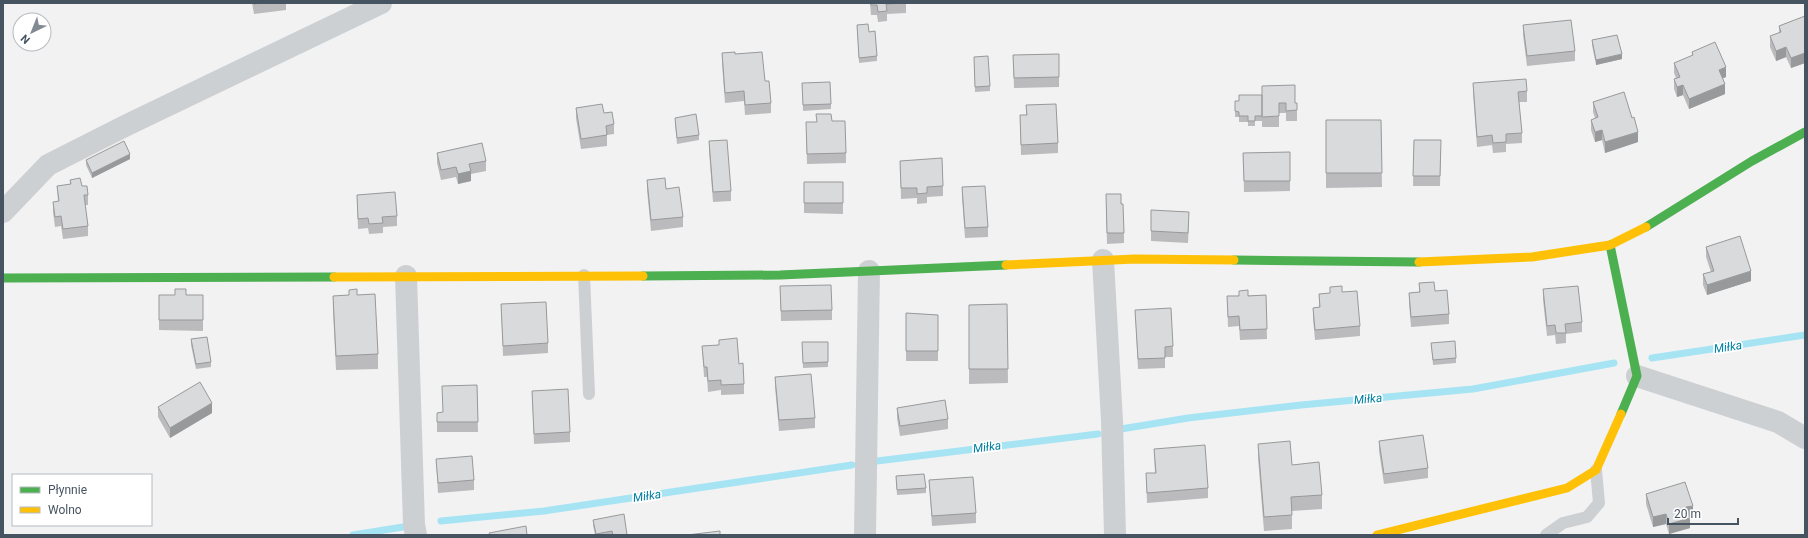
<svg xmlns="http://www.w3.org/2000/svg" width="1808" height="538" font-family="Roboto,sans-serif">
	<style>
		.lines { fill: none; stroke-linecap: round; stroke-linejoin: round }
		.stream { stroke: #a6e4f4; stroke-width: 7 }
		.lane { stroke: #cdd0d3; stroke-width: 12 }
		.street { stroke: #cdd0d3; stroke-width: 22 }
		.fast { stroke: #4caf50; stroke-width: 9 }
		.slow { stroke: #ffc107; stroke-width: 9 }
		.wall { fill: #bbbbbd }
		.shaded-wall { fill: #98999a }
		.building { fill: #d9dadc; stroke: #98999a }
		.labels { text-anchor: middle; dominant-baseline: central; stroke-width: 3.5; stroke-linejoin: round; paint-order: stroke }
		.water-label { font-size: 12px; font-style: italic; fill: #0380a1; stroke: #fff }
	</style>
	<rect width="100%" height="100%" fill="#f2f2f2"/>
	<g class="lines">
		<path class="stream" d="M1652,358L1805,335
			M1121,429L1188,418L1301,405L1473,389L1614,363
			M877,461L1098,434
			M441,521L544,511L852,465
			M353,535L403,527"/>
		<path class="lane" d="M584,275L589,394
			M1546,535L1563,523L1587,517L1599,503L1596,470"/>
		<path class="street" d="M3,212L48,165L127,125L381,3
			M1103,260L1112,421L1115,535
			M406,276L414,525L416,535
			M1637,376L1778,422L1805,438
			M865,535L869,271"/>
		<path class="fast" d="M1646,227L1752,161L1805,132
			M1610,245L1637,376L1621,414
			M1234,260L1419,262
			M643,276L780,275L1006,265
			M3,278L334,277"/>
		<path class="slow" d="M1419,262L1532,257L1610,245L1646,227
			M1006,265L1135,259L1234,260
			M334,277L643,276
			M1377,535L1567,488L1596,470L1621,414"/>
	</g>
	<path class="wall" d="M252,3H286V10L254,14Z
		M870,3H906V13L887,14V21L878,22L877,15H871Z
		M1805,16V63L1791,68L1786,57L1776,61L1770,47V36L1779,33V26Z
		M857,25L869,32L877,56V61L859,63Z
		M1523,25L1575,51V61L1527,66L1523,35Z
		M1592,40L1622,59L1596,65L1592,45Z
		M1692,52L1726,77L1723,78L1725,94L1689,109L1683,95L1677,97L1674,89V79L1676,78L1674,73V63L1692,56Z
		M722,53L735,54L771,103V113L745,115L744,101L725,103L722,63Z
		M1059,54V87L1014,88L1013,55Z
		M974,57L990,86V91L975,92Z
		M802,83L831,104V109L803,111Z
		M1473,83L1527,91V102H1519L1522,133V143L1506,144V152L1493,153L1492,145L1477,147L1473,93Z
		M1235,101L1297,103V121H1286V113H1279V127H1262V121H1255V126H1248V122H1239V117H1235Z
		M1593,102L1638,142L1605,153L1602,140L1595,142L1591,130V120L1595,118L1593,112Z
		M1026,105L1058,143V153L1021,155L1020,115H1026Z
		M576,108L604,113L614,124V134L607,135V146L581,149L576,118Z
		M675,118L699,135V140L677,144L675,123Z
		M1326,120H1381L1382,187L1326,188Z
		M832,121L846,153V163L807,164L806,132Z
		M1414,140L1441,150L1440,186H1413Z
		M709,141L731,191V201L713,202L709,151Z
		M1290,152V191L1244,192L1243,153Z
		M437,153L486,161V171L471,174V181L458,184L456,177L441,180L437,163Z
		M130,159L92,178L86,165V160Z
		M900,161L943,186V196L927,197V203L917,204V198L901,199Z
		M70,180L82,186L88,195V205H85L88,226V236L63,239L61,226L55,227L53,212V202L58,201L57,186L70,185Z
		M647,180L666,189L683,217V227L651,231L647,190Z
		M804,182H843V214L804,213Z
		M962,187L988,227V237L965,238L962,197Z
		M357,195L397,216V226L383,227V233L369,234L368,228L358,229Z
		M1106,204H1121L1124,233V243L1107,244Z
		M1151,210L1189,222L1188,243L1151,241Z
		M1706,247L1751,281L1707,295L1703,285V274L1711,272L1706,257Z
		M1419,283L1435,291L1449,314V324L1411,327L1409,303V293L1419,292Z
		M780,286L832,310V320L781,321Z
		M1330,287L1342,292L1360,326V336L1315,340L1313,318V308L1319,307V294L1330,293Z
		M1543,289L1582,322V332L1566,334V343L1556,344L1555,335L1547,336L1543,300Z
		M159,295H203V331L159,330Z
		M357,295L378,354V369L336,370L333,310V296Z
		M1266,295L1267,339L1240,340L1239,326L1228,327L1227,296Z
		M501,304L548,343V353L503,356Z
		M1007,304L1008,383L969,384V305Z
		M1135,310L1173,346V357H1165V368L1138,369Z
		M906,313L938,315V361H906Z
		M191,339L211,362V367L196,369L191,345Z
		M719,340L739,364L744,384V394L721,395V390L708,392L707,377H704L702,346L719,345Z
		M802,342H828V367L803,368Z
		M1431,343L1456,358V363L1433,365Z
		M775,377L815,418V428L779,431L775,387Z
		M477,385L478,432H437V413L443,412Z
		M532,391L570,432V442L534,444Z
		M158,407L212,413L170,438L158,417Z
		M897,408L948,419V429L900,436L897,418Z
		M1379,441L1428,468V478L1384,484L1379,451Z
		M1258,444L1292,465L1322,495V509L1292,511V529L1264,531L1258,458Z
		M1154,449L1208,488V498L1147,503L1146,473H1155Z
		M436,459L474,480V490L438,493Z
		M896,476L926,488V493L897,495Z
		M929,480L976,513V523L932,526Z
		M1646,494L1693,516L1689,517L1690,528L1669,534L1666,524L1653,527L1646,504Z
		M593,520L627,535H595L593,525Z"/>
	<path class="shaded-wall" d="M1786,47V57L1776,61V51Z
		M1805,53V63L1791,68V58Z
		M1622,54V59L1596,65V60Z
		M1726,67V77L1719,80V70Z
		M1725,84V94L1689,109V99Z
		M1683,85V95L1677,97V87Z
		M1602,130V140L1595,142V132Z
		M1638,132V142L1605,153V142Z
		M130,154V159L92,178V173Z
		M471,171V181L458,184V174Z
		M1751,271V281L1707,295V285Z
		M212,403V413L170,438V428Z
		M1693,506V516L1686,518V507Z
		M1666,514V524L1653,527V517Z
		M1690,518V528L1669,534V524Z"/>
	<path class="building" d="M254,3H263L254,4Z
		M870,3H904L886,4L887,11L878,12L877,5H871Z
		M1805,16V53L1791,58L1786,47L1776,51L1770,36L1781,32L1779,26Z
		M1571,20L1575,51L1527,56L1523,25Z
		M868,24L869,32L875,31L877,56L859,58L857,25Z
		M1617,35L1622,54L1596,60L1592,40Z
		M1715,42L1726,67L1719,70L1725,84L1689,99L1683,85L1677,87L1674,79L1680,77L1674,63L1693,55L1692,52Z
		M735,52V54L762,52L765,81H769L771,103L745,105L744,91L725,93L722,53Z
		M1059,54V77L1014,78L1013,55Z
		M988,56L990,86L975,87L974,57Z
		M1526,79L1527,91L1518,92L1522,133L1506,134V142L1493,143L1492,135L1477,137L1473,83Z
		M830,82L831,104L803,105L802,83Z
		M1295,85V103H1297V110L1286,111V103H1279V116L1262,117V86Z
		M1624,92L1632,118L1634,117L1638,132L1605,142L1602,130L1595,132L1591,120L1598,117L1593,102Z
		M1239,95H1262V116H1255V121H1248V116H1239V112L1235,111V101H1239Z
		M602,104L604,113L612,112L614,124L606,126L607,135L581,139L576,108Z
		M1056,104L1058,143L1021,145L1020,115H1027L1026,105Z
		M696,114L699,135L677,138L675,118Z
		M816,114H831L832,121H845L846,153L807,154L806,122H817Z
		M1326,120H1381L1382,173H1326Z
		M727,140L731,191L713,192L709,141Z
		M1414,140H1441L1440,176H1413Z
		M124,141L130,154L92,173L86,160Z
		M482,143L486,161L469,164L471,171L458,174L456,167L441,170L437,153Z
		M1290,152V181H1244L1243,153Z
		M942,158L943,186L927,187V193L917,194V188H901L900,161Z
		M80,178L82,186H87L88,195H84L88,226L63,229L61,216L55,217L53,202L59,201L57,186L71,184L70,180Z
		M665,178L666,189L679,187L683,217L651,220L647,180Z
		M804,182H843V203H804Z
		M985,186L988,227L965,228L962,187Z
		M395,192L397,216L382,217L383,223L369,224L368,218L358,219L357,195Z
		M1106,194H1121V204H1123L1124,233H1107Z
		M1151,210L1189,212L1188,233L1151,231Z
		M1740,236L1751,271L1707,285L1703,274L1714,271L1706,247Z
		M1434,282L1435,291L1447,290L1449,314L1411,317L1409,293L1420,292L1419,283Z
		M831,285L832,310L781,311L780,286Z
		M1342,286V292L1357,291L1360,326L1315,330L1313,308L1320,307L1319,294L1330,293V287Z
		M1578,286L1582,322L1565,324L1566,333H1556L1555,325L1547,326L1543,289Z
		M175,289H186V295H203V320H159V295H175Z
		M357,289V295L375,294L378,354L336,356L333,296L349,295V290Z
		M1248,290V296L1266,295L1267,329L1240,330L1239,316L1228,317L1227,296H1239V291Z
		M546,302L548,343L503,346L501,304Z
		M1007,304L1008,369H969V305Z
		M1171,308L1173,346L1165,347V358L1138,359L1135,310Z
		M906,313L938,315V351H906Z
		M207,337L211,362L196,364L191,339Z
		M737,338L739,364L743,363L744,384L721,385V380L708,381L707,367H704L702,346L719,345V340Z
		M1455,341L1456,358L1433,360L1431,343Z
		M802,342H828V362L803,363Z
		M811,374L815,418L779,420L775,377Z
		M200,382L212,403L170,428L158,407Z
		M477,385L478,422H437V413L443,412L442,386Z
		M568,389L570,432L534,434L532,391Z
		M945,400L948,419L900,426L897,408Z
		M1423,435L1428,468L1384,474L1379,441Z
		M1290,441L1292,465L1319,462L1322,495L1291,497L1292,515L1264,517L1258,444Z
		M1205,445L1208,488L1147,493L1146,473H1156L1154,449Z
		M472,456L474,480L438,483L436,459Z
		M924,474L926,488L897,490L896,476Z
		M973,477L976,513L932,516L929,480Z
		M1685,482L1693,506L1686,507L1690,518L1669,524L1666,514L1653,517L1646,494Z
		M624,514L627,535H613L612,531L596,534L593,520Z
		M526,526L527,535H490L489,533Z
		M720,531V535H687Z"/>
	<g class="labels">
		<g class="water-label">
			<text transform="translate(1728 347) rotate(-8)">Miłka</text>
			<text transform="translate(1368 399) rotate(-5)">Miłka</text>
			<text transform="translate(987 447) rotate(-7)">Miłka</text>
			<text transform="translate(647 496) rotate(-8)">Miłka</text>
		</g>
	</g>
	<rect width="1808" height="538" fill="none" stroke="#465461" stroke-width="8"/>
	<rect x="12" y="474" width="140" height="52" fill="#ffffff" stroke="#b5bbc0"/>
	<rect x="20" y="487" width="20" height="6" fill="#4caf50" stroke="#b5bbc0"/>
	<text x="48" y="494" font-size="12" fill="#465461">Płynnie</text>
	<rect x="20" y="507" width="20" height="6" fill="#ffc107" stroke="#b5bbc0"/>
	<text x="48" y="514" font-size="12" fill="#465461">Wolno</text>
	<g transform="translate(32 32) rotate(223)"><circle r="19" fill="#ffffff" stroke="#b5bbc0"/>
	<path d="M0-3L7 15L0 10L-7 15Z" fill="#828b94"/>
	<text y="-6" font-size="11" font-weight="bold" text-anchor="middle" fill="#465461">N</text>
	</g>
	<path d="M1668 518v6h70v-6" fill="none" stroke="#465461" stroke-width="2"/>
	<text x="1674" y="518" font-size="12" fill="#465461" stroke="#ffffff" stroke-width="3" paint-order="stroke">20 m</text>
</svg>
